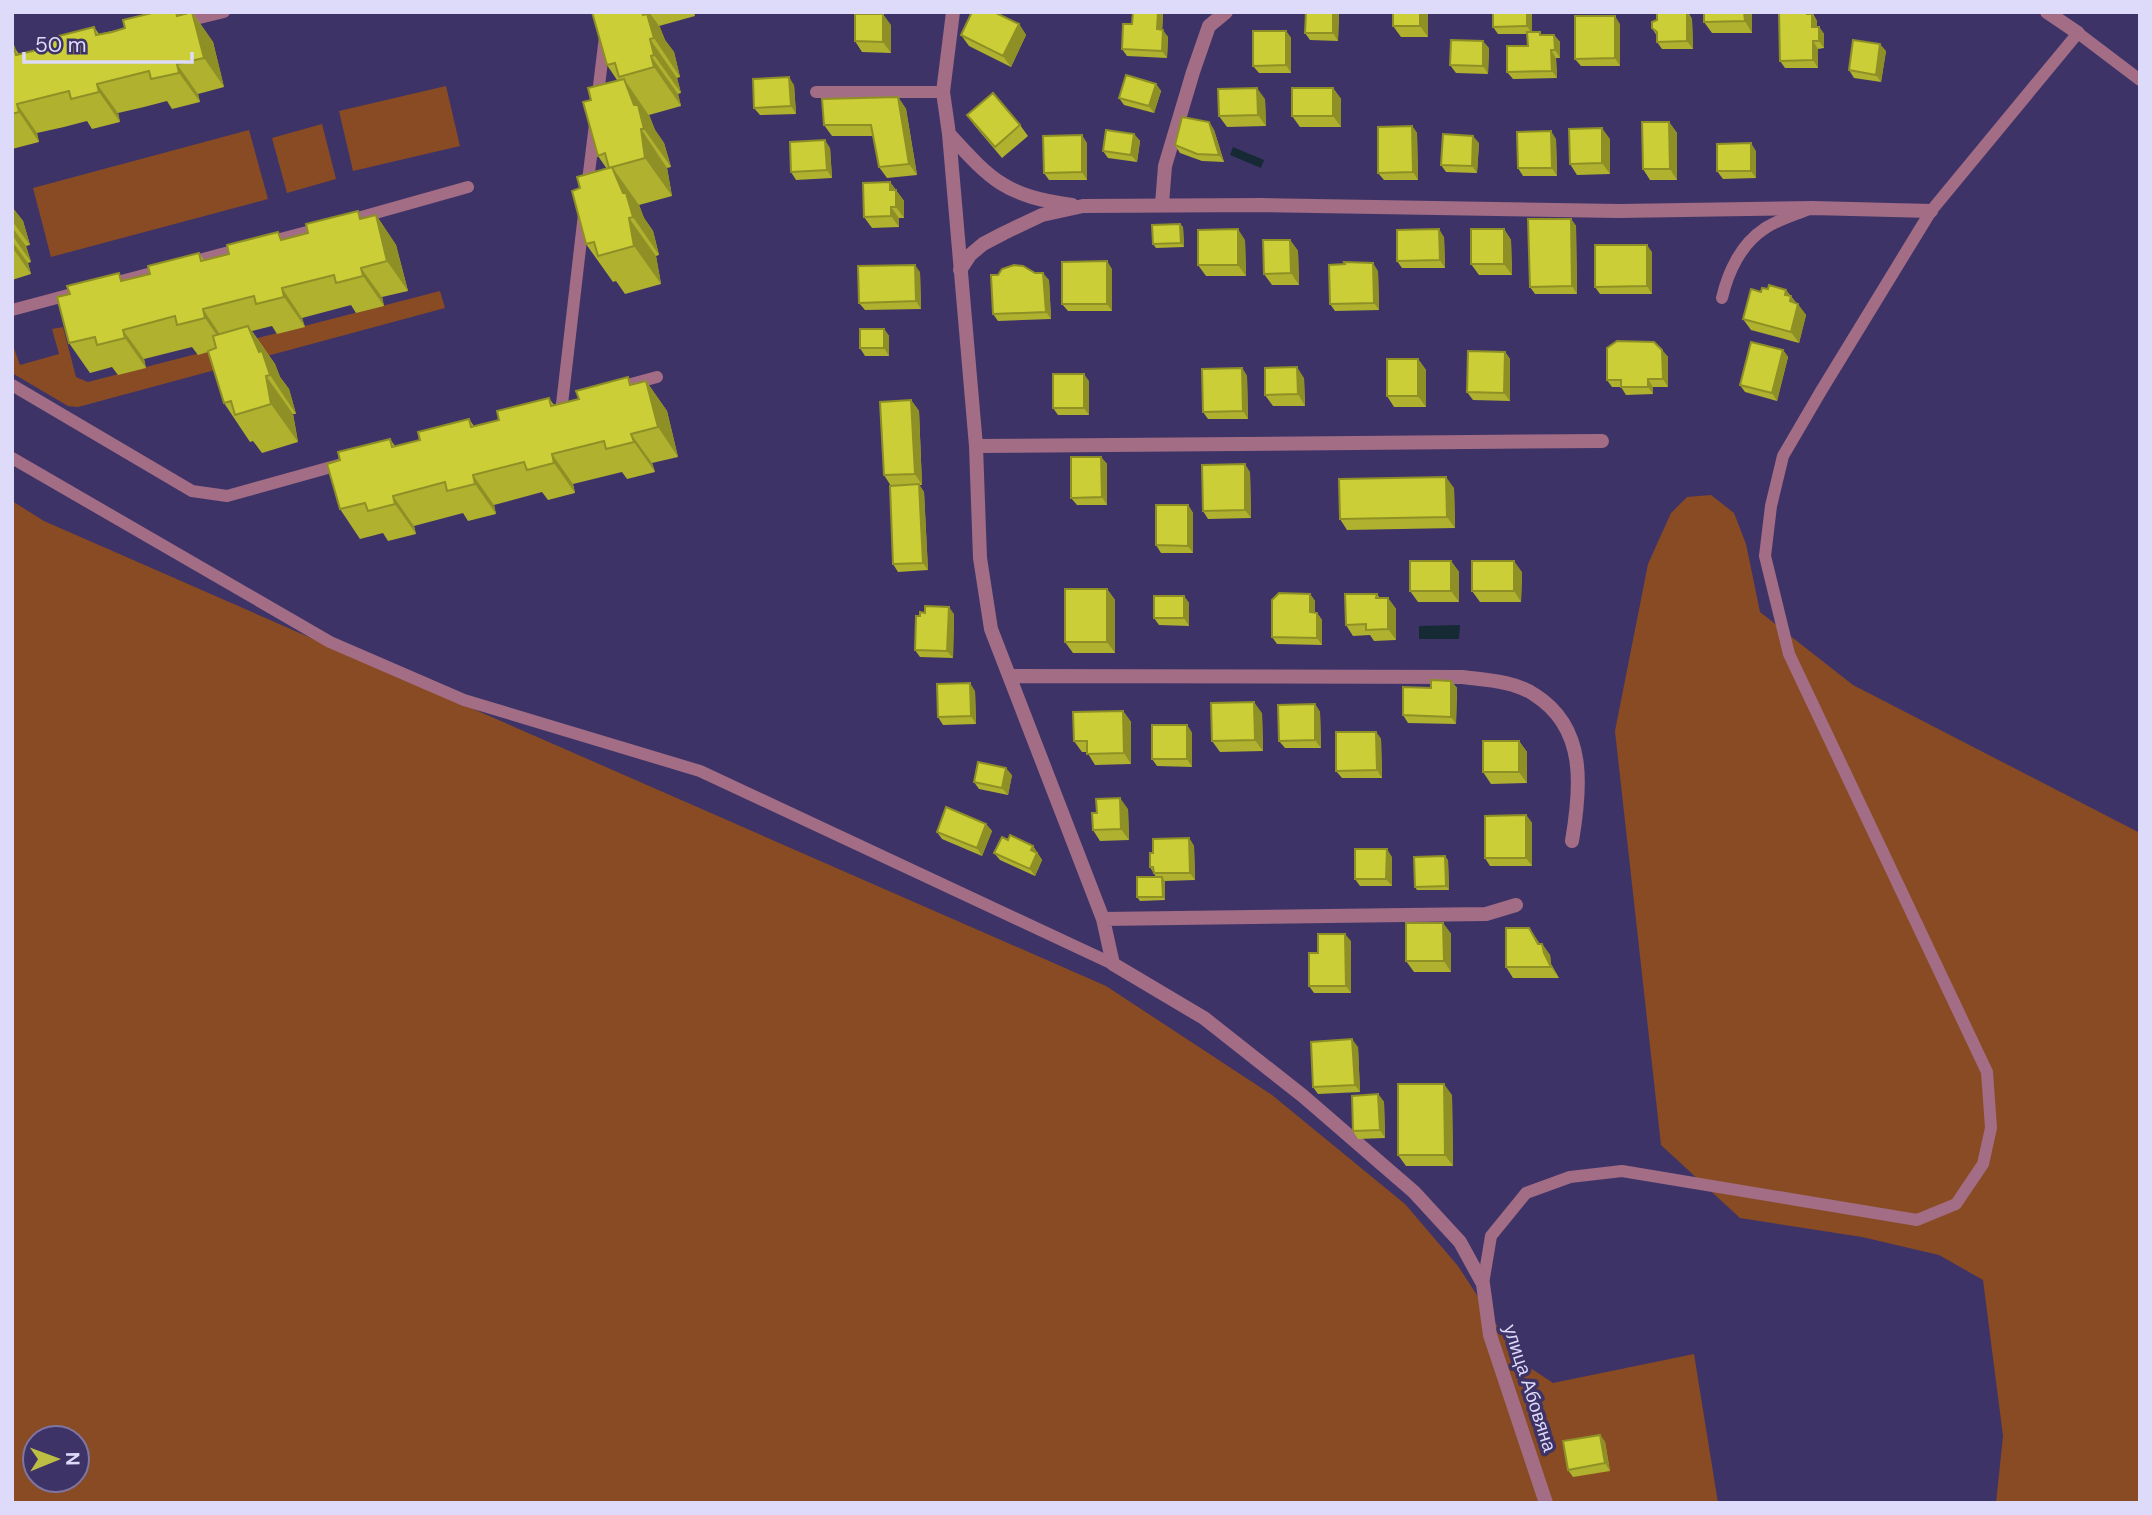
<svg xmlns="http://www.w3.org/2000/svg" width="2152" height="1515" font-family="'DM Sans',sans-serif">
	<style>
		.green { fill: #894b23; fill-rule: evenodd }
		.water { fill: #152a34 }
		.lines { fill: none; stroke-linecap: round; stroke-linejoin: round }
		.service { stroke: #a26d85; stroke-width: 12 }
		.minor { stroke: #a26d85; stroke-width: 14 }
		.wall { fill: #afb12f }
		.shaded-wall { fill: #8e9026 }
		.building { fill: #cbce37; stroke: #8e9026; stroke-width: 2 }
		.labels { text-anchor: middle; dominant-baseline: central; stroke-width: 7; stroke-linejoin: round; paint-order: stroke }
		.street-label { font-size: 19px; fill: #dedafa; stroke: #3e3367 }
	</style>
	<rect width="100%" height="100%" fill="#3e3367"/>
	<path class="green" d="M446,86L460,146L353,171L339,111Z
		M322,124L336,179L287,193L272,138Z
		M249,130L268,199L51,257L33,188Z
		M440,291L445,308L78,407L68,406L12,373V343L20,365L59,354L52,329L63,327L76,377L88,382Z
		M1711,495L1734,513L1746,544L1760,612L1853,685L2140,833V1503H1996L2003,1436L1983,1280L1939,1255L1862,1237L1740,1218L1661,1145L1615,731L1648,564L1671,513L1687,497Z
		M12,501L44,521L1106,986L1272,1095L1405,1204L1458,1266L1520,1361L1553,1383L1694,1354L1718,1503H12ZM35,1438H77V1480H35Z"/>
	<path class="water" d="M1233,147L1264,160L1261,168L1230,155Z
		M1460,625L1459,639H1419V626Z"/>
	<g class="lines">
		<path class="service" d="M183,22L224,12
			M816,92H943
			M597,102L608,12
			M587,189L595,124
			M347,221L468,187
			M269,242L322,228
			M188,263L244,248
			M110,284L163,270
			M1722,298C1728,272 1741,244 1764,229C1777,220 1795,215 1809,209
			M12,310L72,294
			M12,385L192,491L227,496L342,464
			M620,387L657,377
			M562,404L584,214
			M12,458L330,642L464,700L700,771L1113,964
			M1483,1284L1491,1236L1526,1193L1570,1177L1622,1171L1917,1220L1956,1204L1983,1164L1991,1128L1987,1072L1789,654L1765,556L1771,506L1783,456L1821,391L1931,211L2078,33L2140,80"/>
		<path class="minor" d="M953,12L943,92L949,134L976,446L980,558L991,629L1103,919L1113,964L1204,1018L1303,1096L1414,1192L1460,1242L1483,1284L1490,1335L1546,1503
			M2047,12L2078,33
			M949,134C992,181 1006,196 1072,205
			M1162,204L1165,166L1193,72L1209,26L1226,12
			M960,270L970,255L983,244L1004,233L1042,215L1083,206L1262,205L1619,211L1812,208L1931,211
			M976,446L1602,441
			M1010,676L1462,677C1486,680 1515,681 1535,695C1587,728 1581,788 1572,841
			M1103,919L1486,914L1516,905"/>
	</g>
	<path class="wall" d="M156,12H178L180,15L192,12L213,42L224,87L198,94L200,102L172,109L167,101L144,107L118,113L120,122L92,129L87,121L64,127L37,133L39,142L12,149V48L14,47L19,54L45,48L94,27L99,34L125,28Z
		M592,12H694L695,16L659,26L665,40L674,52L680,77L677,78L681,93L678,94L681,106L649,115L655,130L664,143L671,167L667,168L672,196L639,205L644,218L653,231L659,255L656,256L661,284L625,294L616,281L613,282L586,244L580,188L607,169L598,156L591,100L617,80L607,65Z
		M1133,12H1162L1163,14L1162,30L1168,37L1167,58L1127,56L1122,49L1132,24Z
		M1306,12H1339L1338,41L1310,40L1305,33Z
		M1428,12V37H1401L1393,26Z
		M1532,12V32L1542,35H1554L1560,42V58H1556L1557,78L1513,79L1507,72L1528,46L1527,34H1498L1493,27Z
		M1688,12L1692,19L1693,49H1662L1657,42V36L1652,28Z
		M1752,12V33H1712L1704,22Z
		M1812,12L1817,21V27H1819L1824,34V48L1818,49V68H1785L1780,61Z
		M1019,24L1026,35L1011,67L969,46L961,35Z
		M1620,24V66H1581L1575,59Z
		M891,25V53L862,52L855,41Z
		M1286,31L1291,38V73H1259L1253,66Z
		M1489,48L1488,74L1456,73L1450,65Z
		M1886,51L1881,82L1854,78L1849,70Z
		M1156,84L1161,91L1154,113L1124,105L1119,98Z
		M794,85L796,114L760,115L754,108Z
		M1333,88L1341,99V127H1300L1292,116Z
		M898,97L906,109L917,175L887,178L879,167L874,136H832L824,125Z
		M1265,99L1266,126L1227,127L1219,116Z
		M967,115L1020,125L1028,136L1002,158L975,126Z
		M1209,122L1214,130L1224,162L1202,161L1180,153L1175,145Z
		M1669,122L1677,133V180H1650L1643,169Z
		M1412,126L1417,133L1418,180H1384L1378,173Z
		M1134,134L1140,141L1137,162L1108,158L1103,151Z
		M1556,139L1557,176H1523L1518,168Z
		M1610,139V174L1577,175L1570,164Z
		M1087,143V180H1049L1044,173Z
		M1479,143L1477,173L1446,172L1441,165Z
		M830,148L832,178L796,180L791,172Z
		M1756,151V178L1723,179L1717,171Z
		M890,182L904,201V218H899V227L872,228L864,217Z
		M12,207L23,221L30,245L26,246L31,262L28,263L31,274L12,280Z
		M376,215L396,245L408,291L382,297L384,306L356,313L351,305L302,318L305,327L277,334L272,326L252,331L275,364L280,377L289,389L296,414H293L298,442L262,453L253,441L250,442L224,403L208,352L198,355L192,347L144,359L146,368L118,375L112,367L90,373L69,343L124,280L150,274L199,253L204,260Z
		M1571,219L1576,226L1577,294H1535L1530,287Z
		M1180,224L1183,227L1184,247L1156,248L1153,244Z
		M1504,229L1511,240L1512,275H1479L1471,264Z
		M1444,237L1445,268H1402L1397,261Z
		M1245,240L1246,276H1206L1198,265Z
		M1290,240L1298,251L1299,285H1272L1264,274Z
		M1652,252V294H1600L1595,287Z
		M1112,269V311H1068L1062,304Z
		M1378,271L1379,310L1335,311L1330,304Z
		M920,272L921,309L865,310L859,303Z
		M1035,273L1049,280L1051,319L998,321L993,314Z
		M1768,289L1786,290L1806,315L1799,343L1751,330L1743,319L1761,292Z
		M884,329L889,336V356H865L860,348Z
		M1662,350L1668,357V387H1653V394L1626,395L1621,387H1612L1607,380Z
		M1783,350L1788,357L1777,401L1745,392L1740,385Z
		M1505,352L1510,359V401L1473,400L1467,392Z
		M1418,359L1426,370V407H1394L1387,396Z
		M1242,368L1247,376L1248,419H1208L1203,412Z
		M1304,378L1305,406H1273L1265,395Z
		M646,381L667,411L678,457L652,463L655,472L627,479L622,472L573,484L575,493L548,500L542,492L494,505L496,514L468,521L463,513L414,526L416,534L388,541L383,533L360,539L340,509V460L390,439L395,446L420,440L469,419L474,426L499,420L549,398L554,405Z
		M1089,381V415H1058L1053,408Z
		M911,400L919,411L922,485H919L924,492L928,570L898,572L893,564L891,486L884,475Z
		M1101,457L1107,464V505H1077L1071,498Z
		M1250,472L1251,518L1208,519L1203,511Z
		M1454,488L1455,528L1347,530L1340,519Z
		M1188,505L1193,513V553H1161L1156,545Z
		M1451,561L1459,572V602H1418L1410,591Z
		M1522,572L1521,602H1480L1472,591Z
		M1107,589L1115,600V653H1073L1065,642Z
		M1310,594L1315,601V612L1317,613L1322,620V645L1277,644L1272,637Z
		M1377,594L1380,598H1388L1396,609V640L1374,641L1370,635L1353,636L1346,625Z
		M1184,596L1189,603V626L1159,625L1154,618Z
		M954,614L953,658L920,657L915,650Z
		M1451,681L1457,688L1456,724L1408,723L1403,715L1431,688Z
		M975,691L976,724L943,725L938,717Z
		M1315,704L1320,712L1321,748H1285L1279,741Z
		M1123,711L1131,722V764L1095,765L1087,752H1082L1074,741Z
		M1262,713L1263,751L1220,752L1212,741Z
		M1187,725L1192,733V767L1157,766L1152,759Z
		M1376,732L1381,739L1382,778H1342L1336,771Z
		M1519,741L1527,752V783L1491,784L1483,772Z
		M1012,775L1008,795L979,789L974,782Z
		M1128,809L1129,840L1100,841L1093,830L1097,813Z
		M1526,815L1532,823V866H1490L1485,858Z
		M986,824L992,831L982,856L942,839L937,832Z
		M1189,838L1194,846L1195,880L1165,881V900L1140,901L1137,897L1156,877L1150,867L1153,853Z
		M1008,840L1033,846L1042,860L1035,876L1000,860L994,853Z
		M1392,857V886H1360L1355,879Z
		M1448,860L1449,890H1417L1415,887Z
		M1443,923L1451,934V972H1414L1406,961Z
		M1529,928L1540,944H1542L1550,955L1551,964L1559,978H1513L1506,967Z
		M1351,941V993H1314L1309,986Z
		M1358,1047L1360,1092L1318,1094L1313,1087Z
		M1378,1094L1384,1102L1385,1138L1358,1139L1353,1131Z
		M1452,1095L1453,1166H1406L1398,1155Z
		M1600,1435L1605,1442L1610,1471L1573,1477L1568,1470Z"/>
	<path class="shaded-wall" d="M192,12L213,42L224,87L204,58Z
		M642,12H649L660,27L665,40L674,52L680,77L654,38Z
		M1158,12H1162L1163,14L1162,37L1157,29Z
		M1333,12H1339L1338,41L1333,33Z
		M1420,12H1428V37L1420,26Z
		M1527,12H1532V34L1527,26Z
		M1687,12L1692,19L1693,49L1687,41Z
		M1744,12H1752V33L1745,21Z
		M883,14L891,25V53L883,42Z
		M1812,14L1817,21V34L1812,27Z
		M1615,16L1620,24V66L1615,58Z
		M1019,24L1026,35L1011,67L1003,56Z
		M1819,27L1824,34V48L1819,41Z
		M1163,30L1168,37L1167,58L1162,51Z
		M1286,31L1291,38V73L1286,65Z
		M1554,35L1560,42V58L1555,50Z
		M650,39L677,78L681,93L654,55Z
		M1483,41L1489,48L1488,74L1483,66Z
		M1813,41L1818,49V68L1813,60Z
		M1880,44L1886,51L1881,82L1876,75Z
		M1551,50L1556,58L1557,78L1552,71Z
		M651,56L678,94L681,106L654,67Z
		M177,64L198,94L200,102L179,73Z
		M789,77L794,85L796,114L791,106Z
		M624,79L650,117L655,130L664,143L671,167L644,129Z
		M97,84L118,113L120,122L99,92Z
		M1156,84L1161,91L1154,113L1149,106Z
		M1257,88L1265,99L1266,126L1258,115Z
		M1333,88L1341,99V127L1333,116Z
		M898,97L906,109L917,175L909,164Z
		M17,104L37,133L39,142L19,112Z
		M1209,122L1214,130L1224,162L1219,155Z
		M1669,122L1677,133V180L1670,169Z
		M1412,126L1417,133L1418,180L1413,172Z
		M1602,128L1610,139V174L1602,163Z
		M641,129L667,168L672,196L645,158Z
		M1551,131L1556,139L1557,176L1552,168Z
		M1134,134L1140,141L1137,162L1131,155Z
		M1082,135L1087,143V180L1082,172Z
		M1473,136L1479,143L1477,173L1472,166Z
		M825,140L830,148L832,178L827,170Z
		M1751,143L1756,151V178L1751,171Z
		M612,167L639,205L644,218L653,231L659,255L633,217Z
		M890,182L904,201V218L896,207L890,190Z
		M12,207L23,221L30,245L12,221Z
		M891,207L899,218V227L891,216Z
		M376,215L396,245L408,291L387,261Z
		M629,218L656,256L661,284L634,246Z
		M1571,219L1576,226L1577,294L1572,286Z
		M1180,224L1183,227L1184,247L1181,243Z
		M12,227L26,246L31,262L12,235Z
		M1238,229L1245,240L1246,276L1238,265Z
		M1439,229L1444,237L1445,268L1440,260Z
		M1504,229L1511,240L1512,275L1504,264Z
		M1290,240L1298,251L1299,285L1291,273Z
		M12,241L28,263L31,274L12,247Z
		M1647,245L1652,252V294L1647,286Z
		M1107,261L1112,269V311L1107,304Z
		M1373,263L1378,271L1379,310L1374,303Z
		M915,265L920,272L921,309L916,301Z
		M361,268L382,297L384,306L363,276Z
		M1043,273L1049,280L1051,319L1046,312Z
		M282,288L302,318L305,327L284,297Z
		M1786,290L1798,306V304L1806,315L1799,343L1791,332L1785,295Z
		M203,309L223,339L225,347L205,318Z
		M248,326L275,364L280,377L289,389L296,414L270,375Z
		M884,329L889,336V356L884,348Z
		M123,330L144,359L146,368L125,338Z
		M1662,350L1668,357V387L1663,379Z
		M1783,350L1788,357L1777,401L1772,393Z
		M1505,352L1510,359V401L1504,393Z
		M1418,359L1426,370V407L1418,396Z
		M1297,367L1304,378L1305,406L1298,394Z
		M1242,368L1247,376L1248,419L1243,411Z
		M1084,374L1089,381V415L1084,408Z
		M266,376L293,414L298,442L271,404Z
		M1648,379L1653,387V394L1648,387Z
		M646,381L667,411L678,457L658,427Z
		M911,400L919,411L922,485L915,474Z
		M631,434L652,463L655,472L634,442Z
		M552,454L573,484L575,493L554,463Z
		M1101,457L1107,464V505L1102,497Z
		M1245,464L1250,472L1251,518L1245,510Z
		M473,475L494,505L496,514L475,484Z
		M1446,477L1454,488L1455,528L1447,517Z
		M919,484L924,492L928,570L923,563Z
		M393,496L414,526L416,534L395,504Z
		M1188,505L1193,513V553L1188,546Z
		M1451,561L1459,572V602L1451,591Z
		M1514,561L1522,572L1521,602L1514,591Z
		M1107,589L1115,600V653L1107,642Z
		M1310,594L1315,601V620L1310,612Z
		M1184,596L1189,603V626L1184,618Z
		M1388,598L1396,609V640L1388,629Z
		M949,607L954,614L953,658L947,651Z
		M1317,613L1322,620V645L1317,638Z
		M1451,681L1457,688L1456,724L1451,717Z
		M970,683L975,691L976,724L971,716Z
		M1254,702L1262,713L1263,751L1255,740Z
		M1315,704L1320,712L1321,748L1315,740Z
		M1123,711L1131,722V764L1124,753Z
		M1187,725L1192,733V767L1187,759Z
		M1376,732L1381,739L1382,778L1377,770Z
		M1519,741L1527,752V783L1519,772Z
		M1006,768L1012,775L1008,795L1002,788Z
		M1120,798L1128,809L1129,840L1121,829Z
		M1526,815L1532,823V866L1526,858Z
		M986,824L992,831L982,856L977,848Z
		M1189,838L1194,846L1195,880L1190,873Z
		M1033,846L1042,860L1035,876L1030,869L1031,850Z
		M1387,849L1392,857V886L1386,879Z
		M1445,856L1448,860L1449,890L1446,886Z
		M1162,877L1165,881V900L1163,897Z
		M1443,923L1451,934V972L1444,961Z
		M1529,928L1543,949L1542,944L1550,955L1551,964L1559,978L1551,967Z
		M1345,934L1351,941V993L1346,986Z
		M1352,1039L1358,1047L1360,1092L1355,1085Z
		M1444,1084L1452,1095L1453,1166L1445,1155Z
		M1378,1094L1384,1102L1385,1138L1380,1130Z
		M1600,1435L1605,1442L1610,1471L1605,1463Z"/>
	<path class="building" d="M156,12H176L177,16L192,12L204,58L177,64L179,73L151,79L149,71L97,84L99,92L71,99L69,91L17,104L19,112L12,114V48L14,47L16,55L45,48L43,40L94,27L96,35L112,32L125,28L123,20Z
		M592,12H642L643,15L647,14L654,38L650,39L654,55L651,56L654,67L619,77L615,63L607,65Z
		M972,12H994L1019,24L1003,56L961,35Z
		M1133,12H1158L1157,29L1163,30L1162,51L1122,49L1123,24H1132Z
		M1306,12H1333V33H1305Z
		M1393,12H1420V26H1393Z
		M1493,12H1527V26L1493,27Z
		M1657,12H1687V41L1657,42V32L1652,28V22L1657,20Z
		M1704,12H1744L1745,21L1704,22Z
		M1779,12H1807V14H1812V27H1819V41H1813V60L1780,61Z
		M855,14H883V42L855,41Z
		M1575,16H1615V58L1575,59Z
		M1253,31H1286V65L1253,66Z
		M1527,32H1540V35H1554L1555,50H1551L1552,71L1507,72V46H1528Z
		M1451,40L1483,41V66L1450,65Z
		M1853,40L1880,44L1876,75L1849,70Z
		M1126,75L1156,84L1149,106L1119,98Z
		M789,77L791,106L754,108L753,79Z
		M624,79L634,105H638L644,129H641L645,158L609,168L605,153L598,156L583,102L591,100L588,88Z
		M1257,88L1258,115L1219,116L1218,89Z
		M1292,88H1333V116H1292Z
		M993,93L1020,125L995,147L967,115Z
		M898,97L909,164L879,167L871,125H824L822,99Z
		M1182,117L1209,122L1219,155L1197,154L1175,145Z
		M1642,122H1669L1670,169H1643Z
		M1412,126L1413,172L1378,173V127Z
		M1602,128V163L1570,164L1569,129Z
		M1106,130L1134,134L1131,155L1103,151Z
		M1551,131L1552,168H1518L1517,132Z
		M1443,134L1473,136L1472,166L1441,165Z
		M1082,135V172L1044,173L1043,136Z
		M825,140L827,170L791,172L790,142Z
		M1751,143V171H1717V144Z
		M612,167L623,193H626L633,217L629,218L634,246L598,256L594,242L586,244L572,191L580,188L577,177Z
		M890,182V190H896V207H891V216L864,217L863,183Z
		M358,211L360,219L376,215L387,261L361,268L363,276L336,283L334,275L282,288L284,297L256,304L254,296L203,309L205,318L177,325L175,316L123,330L125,338L97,345L95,337L69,343L57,297L70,294L67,286L119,273L121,281L150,274L148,266L199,253L201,261L229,254L227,245L278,232L281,240L308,233L306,224Z
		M1528,219H1571L1572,286L1530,287Z
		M1180,224L1181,243L1153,244L1152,225Z
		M1238,229V265H1198V230Z
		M1439,229L1440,260L1397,261V230Z
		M1471,229H1504V264H1471Z
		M1263,240H1290L1291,273L1264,274Z
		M1595,245H1647V286L1595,287Z
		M1107,261V304H1062V262Z
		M1344,262L1373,263L1374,303L1330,304L1329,265L1345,264Z
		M915,265L916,301L859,303L858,266Z
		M1014,265L1023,266L1035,273H1043L1046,312L993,314L991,275H998L1002,269Z
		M1769,285L1786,290L1785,295L1791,296L1790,301L1798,304L1791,332L1743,319L1751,289L1761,292L1762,288L1768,289Z
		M248,326L259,352L262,351L270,375L266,376L271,404L235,415L231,401L224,403L208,351L216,348L213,336Z
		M860,329H884V348H860Z
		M1617,341L1654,342L1662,350L1663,379H1648V387H1621V380H1607V348Z
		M1751,342L1783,350L1772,393L1740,385Z
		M1468,351L1505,352L1504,393L1467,392Z
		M1387,359H1418V396H1387Z
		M1297,367L1298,394L1265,395V368Z
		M1242,368L1243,411L1203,412L1202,369Z
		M1053,374H1084V408H1053Z
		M628,377L630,385L646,381L658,427L631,434L634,442L606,449L604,441L552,454L554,463L527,470L524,462L473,475L475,484L447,491L445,482L393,496L395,504L368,511L365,503L340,509L327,464L340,460L338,452L390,439L392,447L420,440L418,432L469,419L471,427L499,420L497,411L549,398L551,406L579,399L576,391Z
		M911,400L915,474L884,475L880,402Z
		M1071,457H1101L1102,497L1071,498Z
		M1245,464V510L1203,511L1202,465Z
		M1446,477L1447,517L1340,519L1339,479Z
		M919,484L923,563L893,564L890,486Z
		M1156,505H1188V546L1156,545Z
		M1410,561H1451V591H1410Z
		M1472,561H1514V591H1472Z
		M1065,589H1107V642H1065Z
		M1279,593L1310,594V612L1317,613V638L1272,637V600Z
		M1345,594H1377L1376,598H1388V629L1366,630V624L1346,625Z
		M1154,596H1184V618H1154Z
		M925,606L949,607L947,651L915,650L916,616H920V612L925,613Z
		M1431,680L1451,681V717L1403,715V687L1431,688Z
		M970,683L971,716L938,717L937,684Z
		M1254,702L1255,740L1212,741L1211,703Z
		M1315,704V740L1279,741L1278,705Z
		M1123,711L1124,753L1087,754V741H1074L1073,712Z
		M1152,725H1187V759H1152Z
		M1336,732H1376L1377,770L1336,771Z
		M1483,741H1519V772H1483Z
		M978,762L1006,768L1002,788L974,782Z
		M1120,798L1121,829L1093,830L1092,813H1097L1096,799Z
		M946,807L986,824L977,848L937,832Z
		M1526,815V858H1485V816Z
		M1010,835L1033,846L1031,850L1037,853L1030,869L994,853L1002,837L1008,840Z
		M1189,838L1190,873H1154L1153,867H1150V853H1153V839Z
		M1355,849H1387L1386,879H1355Z
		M1445,856L1446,886L1415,887L1414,857Z
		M1137,877H1162L1163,897H1137Z
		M1406,923H1443L1444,961H1406Z
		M1506,928H1529L1538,944H1542L1544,953L1551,967H1506Z
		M1318,934H1345L1346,986H1309V953H1318Z
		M1352,1039L1355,1085L1313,1087L1311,1042Z
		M1398,1084H1444L1445,1155H1398Z
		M1378,1094L1380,1130L1353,1131L1352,1096Z
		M1600,1435L1605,1463L1568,1470L1563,1441Z"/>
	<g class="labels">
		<g class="street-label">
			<text transform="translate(1530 1388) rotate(72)">улица Абовяна</text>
		</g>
	</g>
	<rect width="2152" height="1515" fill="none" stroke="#dedafa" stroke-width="28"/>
	<g transform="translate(56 1459) rotate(89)"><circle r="33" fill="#3e3367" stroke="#7e76a2" stroke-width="2"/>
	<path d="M0-5L12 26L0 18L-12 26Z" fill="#bcbf44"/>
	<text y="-10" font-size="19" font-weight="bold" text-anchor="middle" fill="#dedafa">N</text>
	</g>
	<path d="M24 52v10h168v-10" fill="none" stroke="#dedafa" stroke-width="3.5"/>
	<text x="35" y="52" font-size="21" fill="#dedafa" stroke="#3e3367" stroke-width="5" paint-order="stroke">50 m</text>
</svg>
